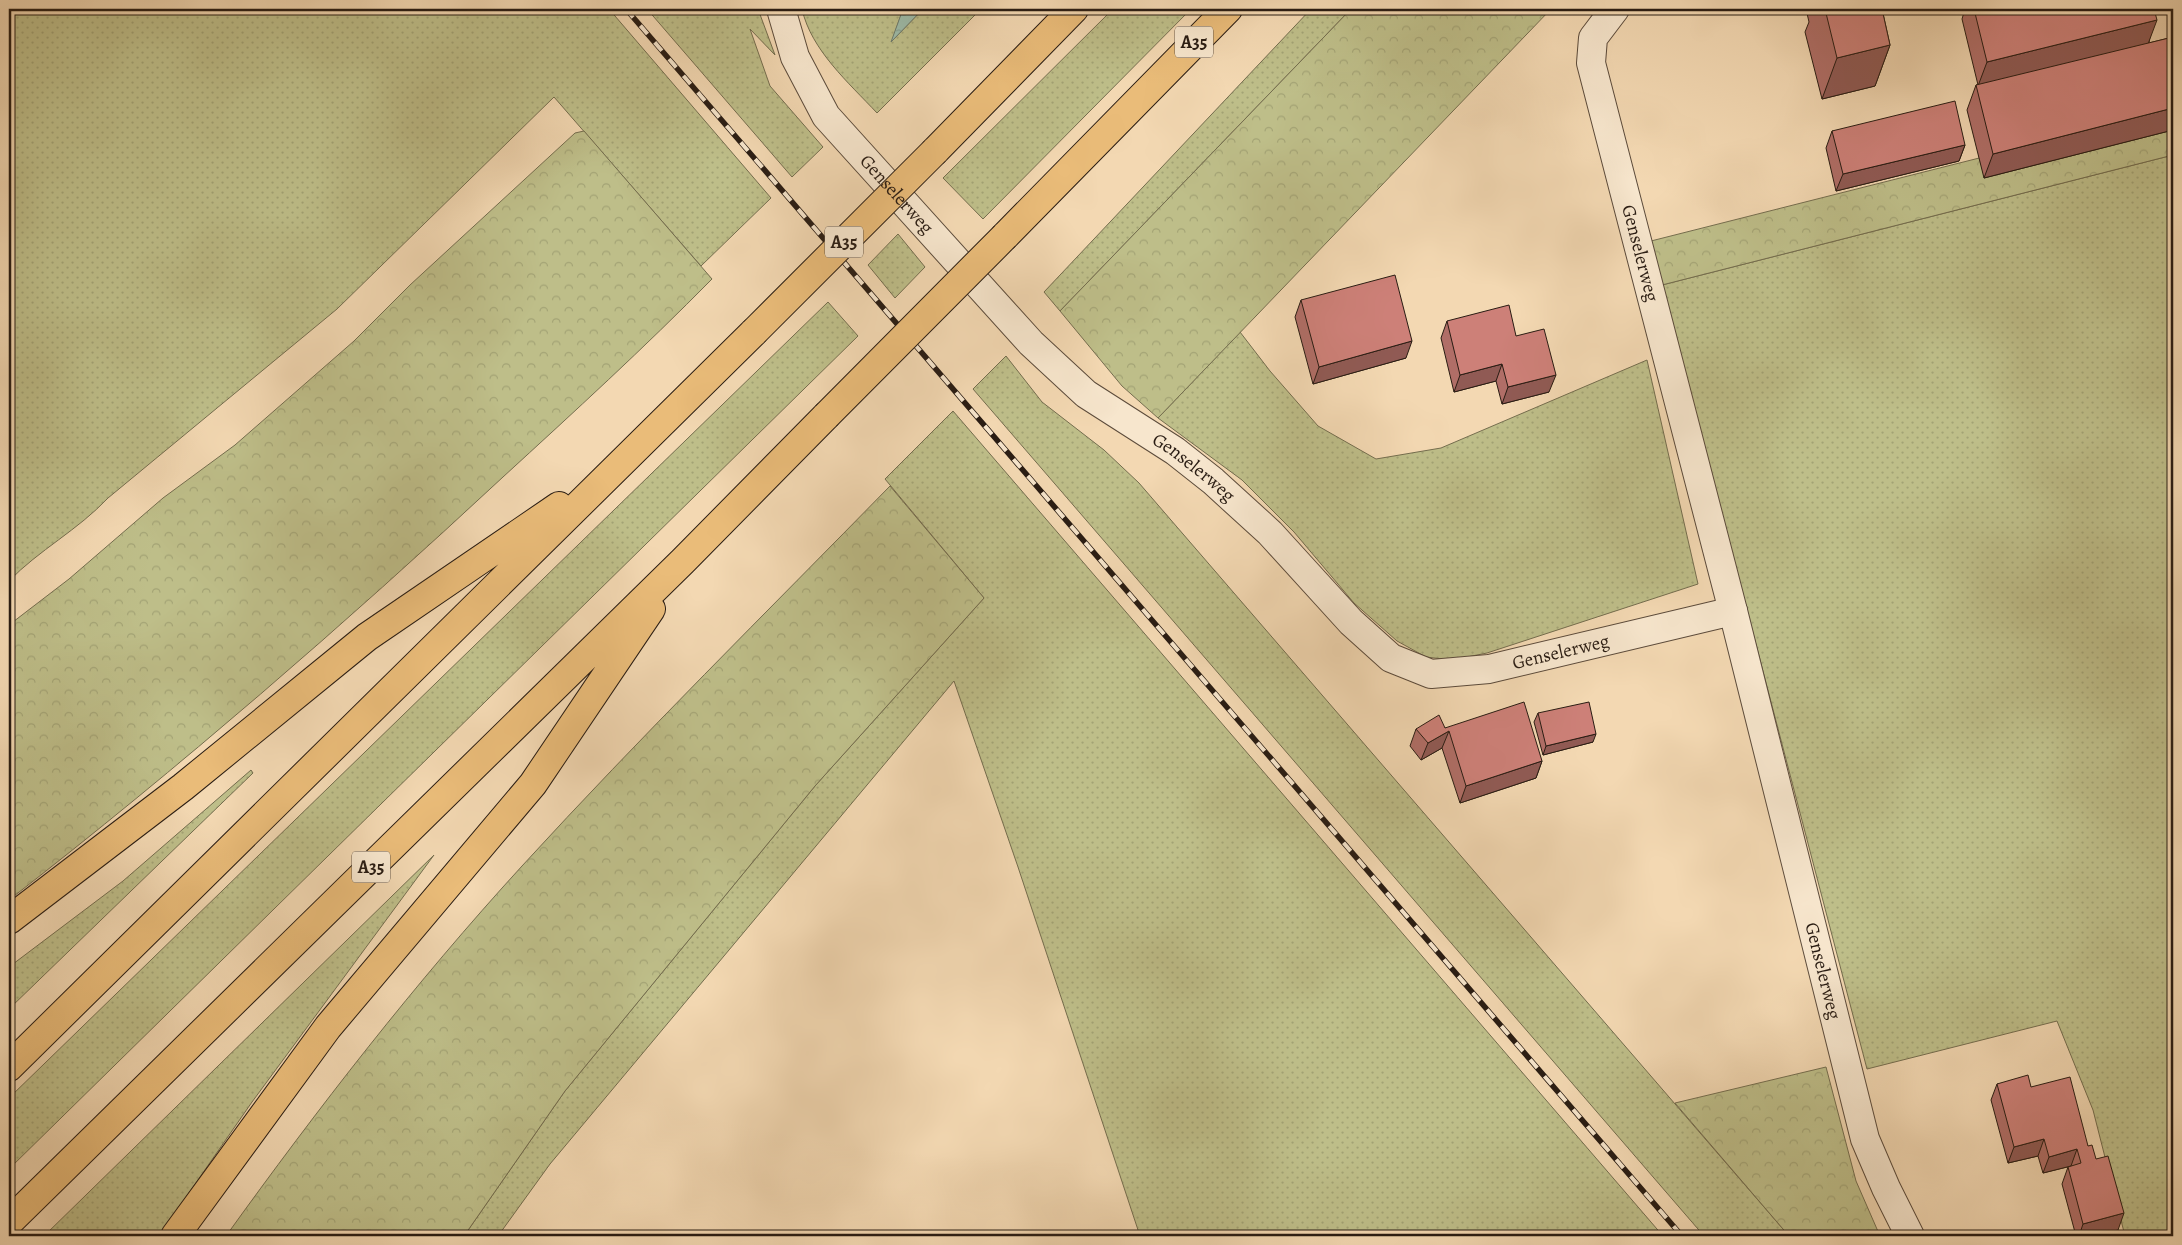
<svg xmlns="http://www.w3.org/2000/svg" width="2182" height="1245" font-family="Alegreya,serif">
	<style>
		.grass { fill: url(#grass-dots); stroke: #746d4e }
		.forest { fill: url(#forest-crowns); stroke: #746d4e }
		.water { fill: url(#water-ripples); stroke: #6e7b6c }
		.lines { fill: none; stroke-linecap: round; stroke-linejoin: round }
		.minor-casing { stroke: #5c4b3b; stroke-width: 30 }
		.highway-casing { stroke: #291c13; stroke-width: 30 }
		.minor { stroke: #f7e6cd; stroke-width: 28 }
		.highway { stroke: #eabc79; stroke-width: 28 }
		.rail-casing { stroke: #291c13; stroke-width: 5.5 }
		.rail { stroke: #f7e6cd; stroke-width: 4; stroke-dasharray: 11; stroke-linecap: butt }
		.highway-bridge-casing { stroke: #291c13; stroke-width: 30; stroke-linecap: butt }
		.highway-bridge { stroke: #eabc79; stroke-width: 28 }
		.wall { fill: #b06e67; stroke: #291c13 }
		.shaded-wall { fill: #905a54; stroke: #291c13 }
		.building { fill: #cd8078; stroke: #291c13 }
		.labels { text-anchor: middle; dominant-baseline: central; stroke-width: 4; stroke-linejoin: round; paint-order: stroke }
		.shield { fill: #f7e6cd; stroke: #67594b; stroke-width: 1 }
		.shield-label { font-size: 18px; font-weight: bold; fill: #291c13 }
		.street-label { font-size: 19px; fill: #291c13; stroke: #f7e6cd }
	</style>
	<defs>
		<pattern id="grass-dots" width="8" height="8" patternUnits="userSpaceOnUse" patternTransform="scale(1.25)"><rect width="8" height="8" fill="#bebe89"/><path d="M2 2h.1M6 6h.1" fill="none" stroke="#a3a375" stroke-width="1.8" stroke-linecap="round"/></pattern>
		<pattern id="forest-crowns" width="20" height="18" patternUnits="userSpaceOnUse" patternTransform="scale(1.25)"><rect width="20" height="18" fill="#bebe89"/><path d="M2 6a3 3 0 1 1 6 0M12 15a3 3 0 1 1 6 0" fill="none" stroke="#a3a375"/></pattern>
		<pattern id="water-ripples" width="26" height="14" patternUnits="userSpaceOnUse" patternTransform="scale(1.25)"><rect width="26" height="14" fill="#9cbaa8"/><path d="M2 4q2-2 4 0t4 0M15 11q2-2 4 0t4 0" fill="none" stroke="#869f90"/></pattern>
	</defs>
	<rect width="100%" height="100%" fill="#f3d8b2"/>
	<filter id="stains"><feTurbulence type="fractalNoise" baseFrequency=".004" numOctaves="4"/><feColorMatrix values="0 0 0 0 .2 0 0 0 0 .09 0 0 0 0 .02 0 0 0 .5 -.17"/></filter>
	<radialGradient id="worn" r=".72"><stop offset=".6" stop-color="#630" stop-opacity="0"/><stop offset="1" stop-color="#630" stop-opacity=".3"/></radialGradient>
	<path class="grass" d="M9,9H609L771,198L701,266L554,97L337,309L108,498C78,530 39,550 9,581Z
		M647,9H758L775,55L750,29L770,86L823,147L792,177Z
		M802,9H903L892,41L923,9H981L877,113C849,83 811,50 802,9Z
		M1113,9H1191L983,219L943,178Z
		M1311,9H1351L1060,311L1044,292Z
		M2173,155V1236H2125L2093,1110L2057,1021L1867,1069L1662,285Z
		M898,234L925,267L895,298L868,265Z
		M828,302L858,336L9,1169V1098Z
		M1240,332L1270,371L1318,426L1376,459L1441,448L1647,360L1698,584L1487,653L1452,660L1426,657L1397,641L1354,603L1294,532L1242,480L1158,418Z
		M1006,356L1042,402L1104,450L1139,483L1789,1236H1704L973,389Z
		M953,411L1663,1236H1140L1018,867L954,681L550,1164L498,1236H464L565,1091L815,786L984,598L885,479Z
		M251,770L253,773L9,1009V967L123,881Z
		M434,855L252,1102L159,1236H44Z"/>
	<path class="forest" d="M1351,9H1551L1158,418L1122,386L1060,311Z
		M2173,109V155L1662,285L1651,241Z
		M584,131L712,279C644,348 574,412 503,477C344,625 180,767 9,900V625L69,579L163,498L235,445L354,341L410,285L575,133Z
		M890,486L984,598L815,786L565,1091L464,1236H226C318,1108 415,983 522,866C641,736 767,612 890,486Z
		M1826,1067L1856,1181L1880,1236H1789L1675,1103Z"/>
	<path class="water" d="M903,9H923L891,42Z"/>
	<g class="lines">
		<defs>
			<g id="minor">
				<path id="s1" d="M781,9L795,57L826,116L1031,343L1086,394L1175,451L1213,481L1270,533L1351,622L1391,658L1431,674L1489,669L1733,611L1865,1139L1886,1188L1910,1236"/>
				<path id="s2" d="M1615,9L1593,38L1591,63L1733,611"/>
			</g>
			<path id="highway" d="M935,151L1074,9
				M1005,236L1228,9
				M9,920L183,787L367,637L559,506
				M9,1067L754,332
				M9,1222L683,561L826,416
				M175,1236L328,1027L533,784L651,609"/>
		</defs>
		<use href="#minor" class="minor-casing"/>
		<use href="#highway" class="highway-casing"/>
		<use href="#minor" class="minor"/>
		<use href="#highway" class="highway"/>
		<defs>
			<path id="rail" d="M626,9L1682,1236"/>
		</defs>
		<use href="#rail" class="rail-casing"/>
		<use href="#rail" class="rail"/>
		<defs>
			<path id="highway-bridge" d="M754,332L935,151
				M826,416L1005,236"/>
		</defs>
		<use href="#highway-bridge" class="highway-bridge-casing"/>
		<use href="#highway-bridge" class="highway-bridge"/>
	</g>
	<path class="wall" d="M1806,9H1882L1890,45L1875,86L1822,99L1805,32L1809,22Z
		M1965,9H2154L2149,43L2173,37V130L1984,178L1967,110L1976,85H1978L1962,19Z
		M1832,131L1965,145L1959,161L1836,191L1826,148Z
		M1301,300L1406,358L1313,384L1295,317Z
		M1447,321L1549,392L1502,404L1496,381L1454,392L1441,338Z
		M1538,713L1593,742L1543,755L1534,722Z
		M1445,728L1542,761L1536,778L1460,803L1442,748L1421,760L1410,746L1416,729Z
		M1997,1084L2031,1087L2088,1146L2118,1230L2093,1236H2076L2062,1184L2068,1167L2071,1166L2043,1173L2038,1156L2008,1163L1991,1100Z"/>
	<path class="shaded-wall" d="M2157,20L2148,44L1978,86L1987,62Z
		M1890,45L1875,86L1822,99L1837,58Z
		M2173,108V130L1984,178L1993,154Z
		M1965,145L1959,161L1836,191L1843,174Z
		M1412,341L1406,358L1313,384L1319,367Z
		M1502,364L1496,381L1454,392L1460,375Z
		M1556,375L1549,392L1502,404L1508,387Z
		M1449,731L1442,748L1421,760L1428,743Z
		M1596,734L1593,742L1543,755L1546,746Z
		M1542,761L1536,778L1460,803L1466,786Z
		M2044,1139L2038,1156L2008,1163L2014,1147Z
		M2077,1149L2071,1166L2043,1173L2049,1157Z
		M2124,1213L2118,1230L2093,1236H2079L2083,1224Z"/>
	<path class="building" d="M1825,9H1882L1890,45L1837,58Z
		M1974,9H2154L2157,20L1987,62Z
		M2173,37V108L1993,154L1976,85Z
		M1955,101L1965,145L1843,174L1832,131Z
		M1395,275L1412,341L1319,367L1301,300Z
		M1509,305L1516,336L1544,329L1556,375L1508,387L1502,364L1460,375L1447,321Z
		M1524,702L1542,761L1466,786L1449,731L1428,743L1416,729L1439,715L1445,728Z
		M1589,702L1596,734L1546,746L1538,713Z
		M2028,1075L2031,1087L2070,1077L2088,1146L2092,1145L2096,1159L2108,1156L2124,1213L2083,1224L2068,1167L2081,1163L2077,1149L2049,1157L2044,1139L2014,1147L1997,1084Z"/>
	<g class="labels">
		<g class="shield">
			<rect x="1175" y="26.5" width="38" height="31" rx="4"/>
			<rect x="825" y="226.5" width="38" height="31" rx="4"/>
			<rect x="352" y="851.5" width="38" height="31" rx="4"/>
		</g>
		<g class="shield-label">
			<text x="1194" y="42">A35</text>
			<text x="844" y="242">A35</text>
			<text x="371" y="867">A35</text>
		</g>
		<g class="street-label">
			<text stroke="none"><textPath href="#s1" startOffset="222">Genselerweg</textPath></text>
			<text stroke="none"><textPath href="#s2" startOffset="258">Genselerweg</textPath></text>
			<text stroke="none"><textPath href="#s1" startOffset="628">Genselerweg</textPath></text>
			<text stroke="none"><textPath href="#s1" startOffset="1078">Genselerweg</textPath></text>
			<text stroke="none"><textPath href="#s1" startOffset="1626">Genselerweg</textPath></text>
		</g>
	</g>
	<rect width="2182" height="1245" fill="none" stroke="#f3d8b2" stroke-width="30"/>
	<rect x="10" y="10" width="2162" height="1225" fill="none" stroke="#291c13" stroke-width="2.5"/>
	<rect x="15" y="15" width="2152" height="1215" fill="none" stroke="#291c13"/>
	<rect width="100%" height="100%" filter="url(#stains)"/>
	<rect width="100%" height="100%" fill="url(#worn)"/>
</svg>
